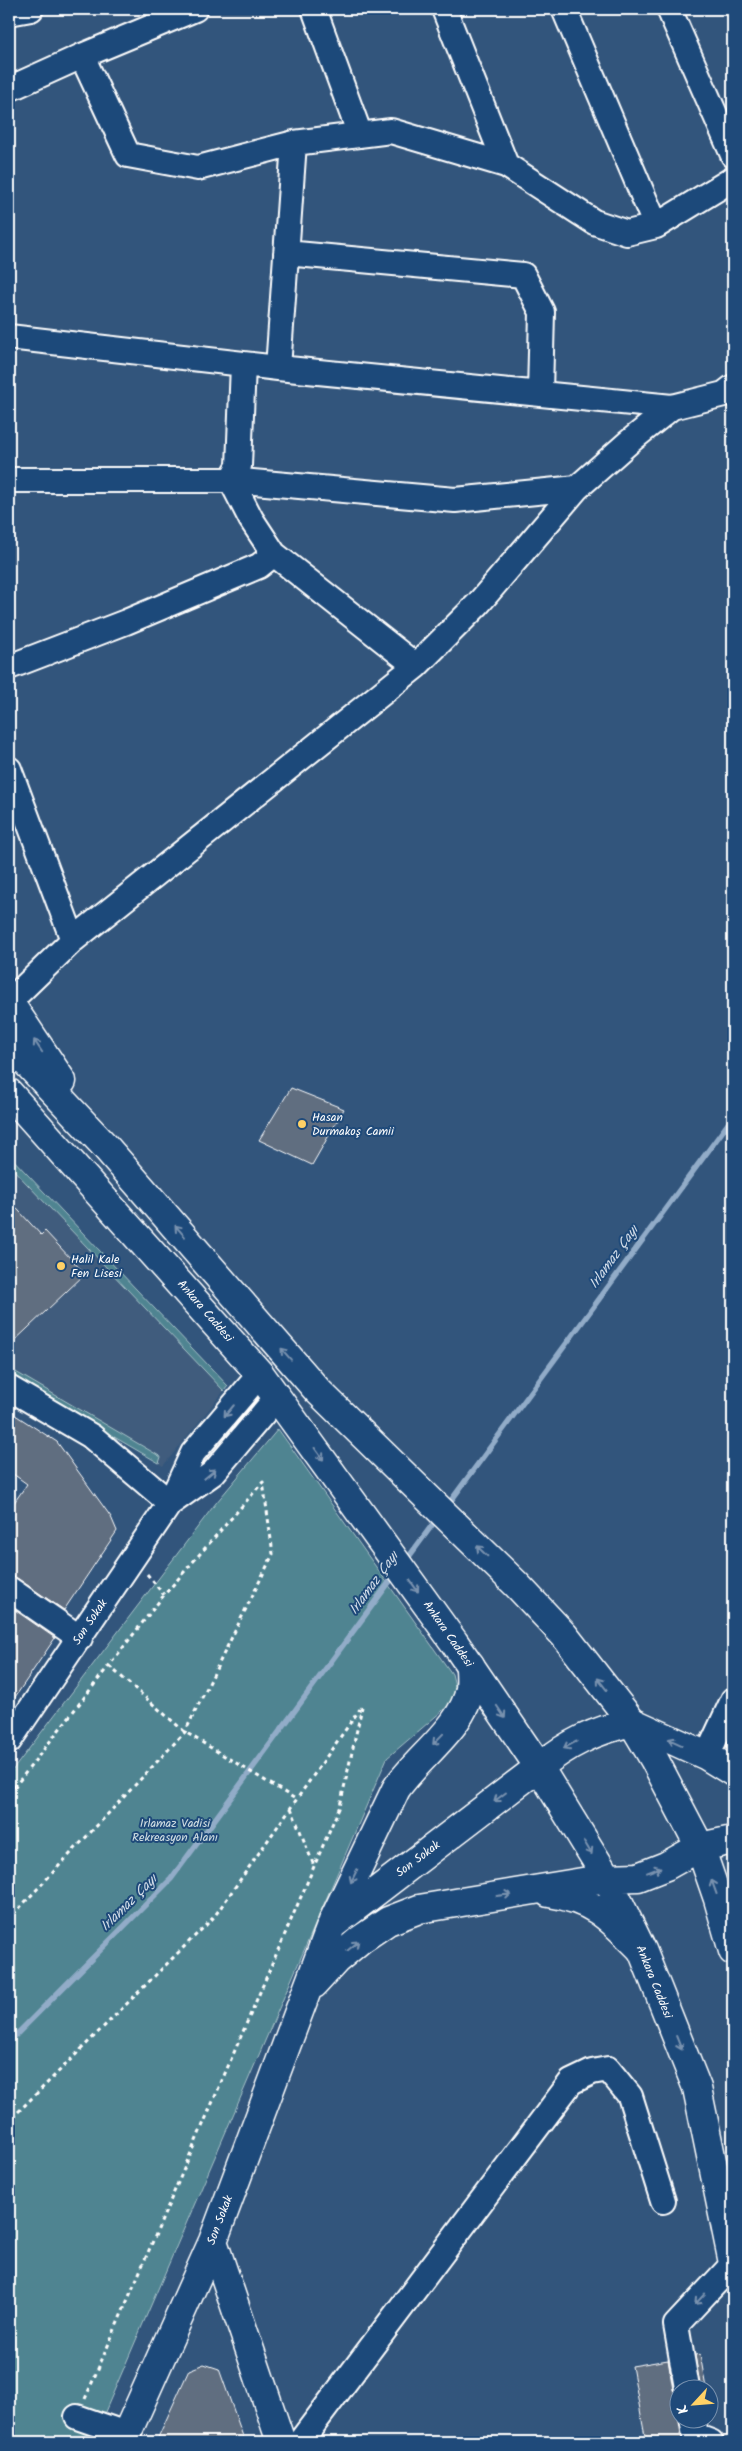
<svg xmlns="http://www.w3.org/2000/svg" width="742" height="2451" font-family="Kalam,sans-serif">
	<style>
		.built { fill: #405c7d }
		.green { fill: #4f8491; stroke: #a7c2c8 }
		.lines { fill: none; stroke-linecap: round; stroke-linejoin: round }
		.stream { stroke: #92acc8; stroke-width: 5.5 }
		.building { fill: #606e80; stroke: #fff }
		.minor-casing { stroke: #fff; stroke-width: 28 }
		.major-casing { stroke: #fff; stroke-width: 31 }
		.highway-casing { stroke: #fff; stroke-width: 31 }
		.path { stroke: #fff; stroke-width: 3; stroke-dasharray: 4 4; stroke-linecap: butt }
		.minor { stroke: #1f4a7a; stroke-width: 24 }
		.major { stroke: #1f4a7a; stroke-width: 28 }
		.highway { stroke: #1f4a7a; stroke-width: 28 }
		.oneway { stroke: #7992af }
		.poi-dot { fill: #ffd166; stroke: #1f4a7a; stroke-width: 2 }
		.labels { text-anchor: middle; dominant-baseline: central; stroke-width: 4; stroke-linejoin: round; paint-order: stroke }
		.poi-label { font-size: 12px; fill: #fff; stroke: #1f4a7a; text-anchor: start }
		.street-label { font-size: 12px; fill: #fff; stroke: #1f4a7a }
		.park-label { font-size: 12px; fill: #d3e0e4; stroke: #1f4a7a }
		.water-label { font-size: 14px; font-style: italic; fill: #d2dce8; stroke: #1f4a7a }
	</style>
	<rect width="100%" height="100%" fill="#32557c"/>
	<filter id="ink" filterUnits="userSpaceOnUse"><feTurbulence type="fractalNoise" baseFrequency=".02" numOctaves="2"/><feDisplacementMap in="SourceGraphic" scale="10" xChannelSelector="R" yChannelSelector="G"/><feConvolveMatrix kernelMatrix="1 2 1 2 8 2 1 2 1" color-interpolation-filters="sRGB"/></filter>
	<g filter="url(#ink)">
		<path class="built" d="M9,1155L228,1386L163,1466L9,1376Z"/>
		<path class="green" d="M9,1155L228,1386L224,1391L9,1165Z
			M9,1368L161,1457L159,1463L9,1376Z
			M278,1429L452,1674L456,1690L449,1705L387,1758L92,2442H9V1775L216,1503Z"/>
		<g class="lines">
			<path class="stream" d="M447,1506L733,1117
				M405,1562L438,1517
				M9,2042L171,1879L396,1573"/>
		</g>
		<path class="building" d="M291,1088L344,1109L312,1165L259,1140Z
			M9,1200L41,1235L45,1231L85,1274L9,1346Z
			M9,1411L57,1442L111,1517L117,1531L64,1610L17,1578L9,1575V1510L27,1484L9,1471Z
			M9,1606L55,1638L9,1706Z
			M700,2354L706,2388H700L695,2355Z
			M668,2360L673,2390L680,2399L676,2400L683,2442H646L632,2366Z
			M204,2364L219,2369L245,2442H156L189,2370Z"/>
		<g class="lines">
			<defs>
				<path id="minor" d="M314,9L360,135
					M444,9L506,165
					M564,9L656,226
					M669,9L733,155
					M9,13L31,9
					M82,56L128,155L198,168L294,143L391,131L506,165L594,222L627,233L656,226L733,179
					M9,89L82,56L195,9
					M286,253L523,275L542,312L540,393
					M9,337L278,368L672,407
					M278,368L294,143
					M9,480H231L455,500L577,488
					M231,480L251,519L274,554L416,666
					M231,480L239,466L243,364
					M9,667L126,622L259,566L274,554
					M9,769L73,940
					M9,1002L73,940L416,666L478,604L577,488L629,442L672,407L724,394L733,387
					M9,1388L91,1436L170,1503
					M172,1502L213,1473L277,1397
					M9,1589L80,1638
					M9,1741L170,1503L193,1453L260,1374
					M707,1756L733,1700
					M687,2388L676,2325L733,2264
					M77,2417L126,2434
					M692,2418L695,2436L711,2442
					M300,2442L571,2082L592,2072L608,2069L630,2096L663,2201"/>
				<path id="major" d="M632,1722L707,1756L733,1772
					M700,1847L733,1840
					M549,1893C594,1900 609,1917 640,1948
					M333,1921L396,1789C417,1758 464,1726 470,1689C471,1681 470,1673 470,1665
					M314,1984L336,1960L360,1940L388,1921L419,1909L607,1878
					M213,2241L281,2442
					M123,2442L213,2241L331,1926L539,1767"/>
				<path id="highway" d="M9,1002L62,1081
					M9,1044L104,1145L318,1391L517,1585L564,1635L632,1722L654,1759L700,1847L718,1899L733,1951
					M9,1093L260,1374L454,1642L539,1767L607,1878L642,1950L697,2088L733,2263
					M539,1767C569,1743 594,1731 632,1722
					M607,1878L638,1877L666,1866L700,1847"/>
			</defs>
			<use href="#minor" class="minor-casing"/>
			<use href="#major" class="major-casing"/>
			<use href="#highway" class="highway-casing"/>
			<path class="path" d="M147,1574L164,1595
				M109,1666L185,1732L297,1800
				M9,1794L164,1595L263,1482L273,1554L185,1732L9,1919
				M291,1808L314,1866
				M9,2150L14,2116L214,1917L360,1709
				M85,2399L340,1806L362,1707"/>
			<use href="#minor" class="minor"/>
			<use href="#major" class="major"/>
			<use href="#highway" class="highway"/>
		</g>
		<defs><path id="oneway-shaft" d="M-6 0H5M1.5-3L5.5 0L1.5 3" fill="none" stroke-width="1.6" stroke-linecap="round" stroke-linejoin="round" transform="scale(1.25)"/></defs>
		<g class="oneway">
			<use href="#oneway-shaft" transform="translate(38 1046) rotate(-124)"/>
			<use href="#oneway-shaft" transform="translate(180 1231) rotate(-131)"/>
			<use href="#oneway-shaft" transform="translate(286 1354) rotate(-131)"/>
			<use href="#oneway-shaft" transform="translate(229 1411) rotate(130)"/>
			<use href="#oneway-shaft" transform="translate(319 1454) rotate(54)"/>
			<use href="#oneway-shaft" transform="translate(210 1474) rotate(-40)"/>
			<use href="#oneway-shaft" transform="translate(482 1551) rotate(-136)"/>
			<use href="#oneway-shaft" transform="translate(414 1586) rotate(54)"/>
			<use href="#oneway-shaft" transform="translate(602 1684) rotate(-128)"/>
			<use href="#oneway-shaft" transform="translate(501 1712) rotate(56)"/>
			<use href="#oneway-shaft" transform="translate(438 1739) rotate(134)"/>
			<use href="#oneway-shaft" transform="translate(675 1742) rotate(-155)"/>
			<use href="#oneway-shaft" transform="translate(570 1745) rotate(152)"/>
			<use href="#oneway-shaft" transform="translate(500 1797) rotate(143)"/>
			<use href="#oneway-shaft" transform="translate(588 1848) rotate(59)"/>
			<use href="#oneway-shaft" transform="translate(654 1870) rotate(-21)"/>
			<use href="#oneway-shaft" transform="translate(354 1876) rotate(116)"/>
			<use href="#oneway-shaft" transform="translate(714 1887) rotate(-110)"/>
			<use href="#oneway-shaft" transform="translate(504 1895) rotate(-7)"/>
			<use href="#oneway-shaft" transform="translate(353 1946) rotate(-40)"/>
			<use href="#oneway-shaft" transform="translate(679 2043) rotate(68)"/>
			<use href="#oneway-shaft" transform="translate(700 2299) rotate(133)"/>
		</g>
	</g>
	<g class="poi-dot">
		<circle cx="302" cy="1124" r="5"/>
		<circle cx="61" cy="1266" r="5"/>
	</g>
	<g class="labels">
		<g class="poi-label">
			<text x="312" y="1117">Hasan<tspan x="312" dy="14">Durmakoş Camii</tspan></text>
			<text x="71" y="1259">Halil Kale<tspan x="71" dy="14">Fen Lisesi</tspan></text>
		</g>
		<g class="street-label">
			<text transform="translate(205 1311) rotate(49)">Ankara Caddesi</text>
			<text transform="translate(90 1622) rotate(-56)">Son Sokak</text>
			<text transform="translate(448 1634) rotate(55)">Ankara Caddesi</text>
			<text transform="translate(418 1859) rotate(-37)">Son Sokak</text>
			<text transform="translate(654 1982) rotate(68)">Ankara Caddesi</text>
			<text transform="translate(220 2220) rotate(-69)">Son Sokak</text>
		</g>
		<g class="park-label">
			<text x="175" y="1823">Irlamaz Vadisi<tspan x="175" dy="14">Rekreasyon Alanı</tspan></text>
		</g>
		<g class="water-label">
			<text transform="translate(614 1257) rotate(-54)">Irlamaz Çayı</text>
			<text transform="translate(374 1583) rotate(-54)">Irlamaz Çayı</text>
			<text transform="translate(129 1903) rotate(-45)">Irlamaz Çayı</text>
		</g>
	</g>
	<rect width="742" height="2451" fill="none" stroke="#1f4a7a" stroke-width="30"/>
	<rect x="15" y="15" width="712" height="2421" fill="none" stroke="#fff" stroke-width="2" filter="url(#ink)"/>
	<g transform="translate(694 2404) rotate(244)"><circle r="24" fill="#1f4a7a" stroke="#7992af"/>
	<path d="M0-4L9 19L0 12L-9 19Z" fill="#ffd166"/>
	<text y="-8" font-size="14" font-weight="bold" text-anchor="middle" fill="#ffffff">K</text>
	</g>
</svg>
